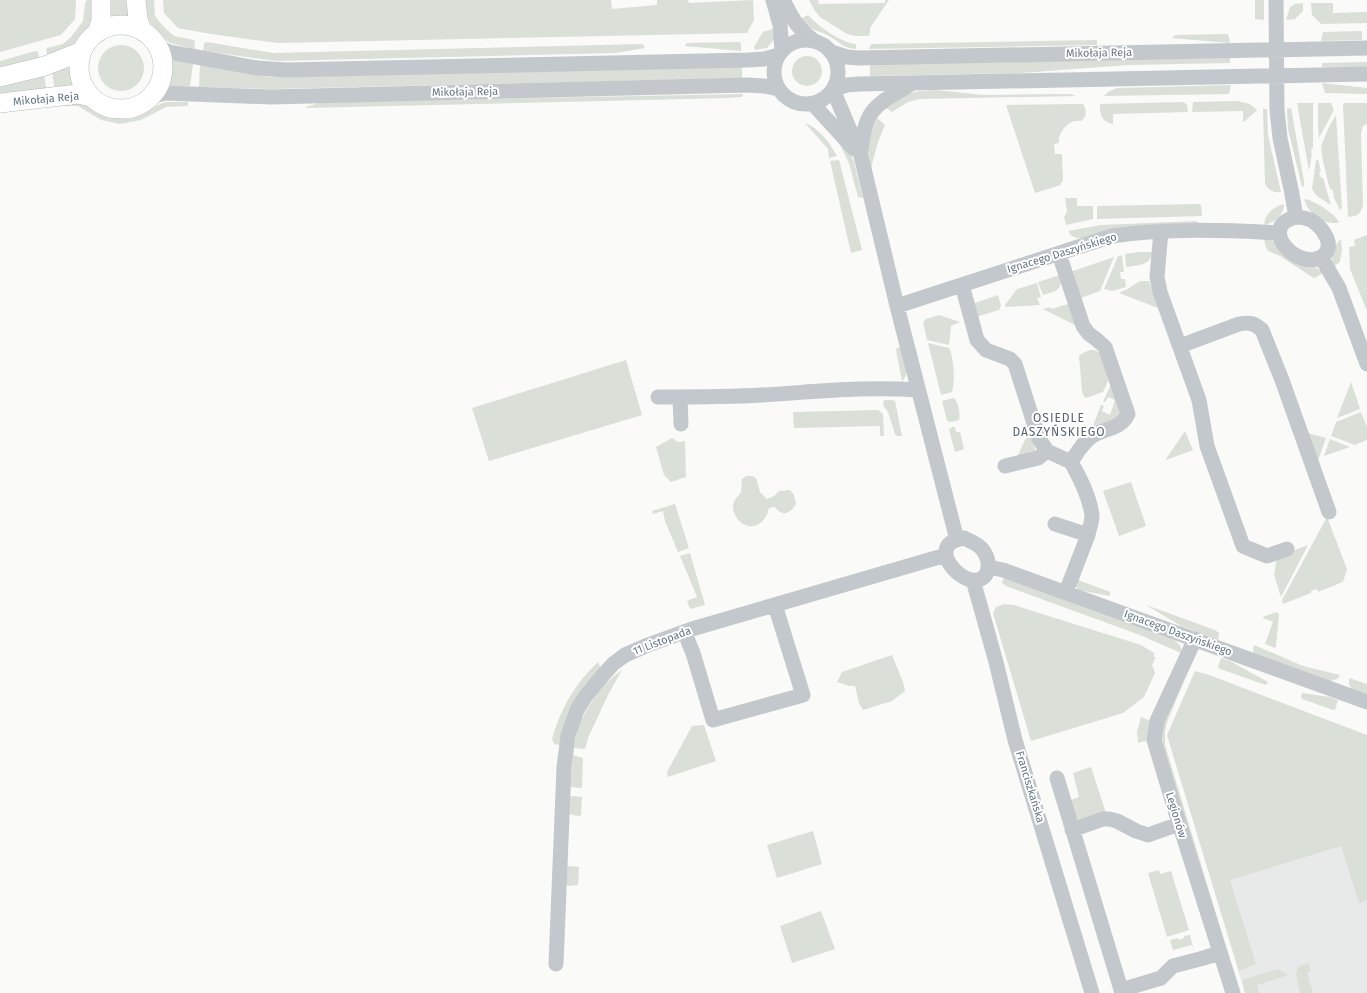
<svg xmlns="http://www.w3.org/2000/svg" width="1367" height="993" font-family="'Fira Sans',sans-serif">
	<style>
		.built { fill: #e8e9e9 }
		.green { fill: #dadfd7 }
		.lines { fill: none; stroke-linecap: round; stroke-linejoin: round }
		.major-casing { stroke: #b5babe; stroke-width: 20 }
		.minor { stroke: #c3c8cc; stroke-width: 15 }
		.major { stroke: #fff; stroke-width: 19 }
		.labels { text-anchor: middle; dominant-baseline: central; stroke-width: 4; stroke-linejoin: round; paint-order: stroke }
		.street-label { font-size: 11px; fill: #657683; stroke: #fff }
		.neighbourhood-label { font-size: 12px; letter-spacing: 1px; fill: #57646e; stroke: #fff }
	</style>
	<rect width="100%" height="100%" fill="#fafaf8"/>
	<path class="built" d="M1167,735H1367V993H1245Z"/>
	<path class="green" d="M0,0H76L75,19L61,35L0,52Z
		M87,0H93V13L90,26L86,31L75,44L48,57L46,50L47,48L63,44L71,37L83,21L85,3Z
		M109,0H129L130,19L122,18L110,19Z
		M145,0H154L155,15L158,20L167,30L174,36L194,40L195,42L194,49L170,43L159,34L149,21Z
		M163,0H611L612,9L657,5V0H688L689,3L753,0L754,20L747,33L277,43L211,34L178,28L164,13Z
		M809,0H818L819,4L885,3V0H889L870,28V34L868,36H856L847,34L820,17L815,11Z
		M1255,0H1264V20L1255,19Z
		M1303,3V11L1295,19L1286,20L1290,7L1295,4Z
		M1311,3H1333V13L1367,12V23L1321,24L1312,15Z
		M808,15C818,26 841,43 856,44V49C842,48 839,41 827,35C817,30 807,29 800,19Z
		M776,28L775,38L767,48L755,50L754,47L763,32Z
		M1362,31V40L1321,41L1323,32Z
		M1228,34L1230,43L1172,38L1175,35Z
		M1097,40V45L869,49L871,44Z
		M207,42L273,53L643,44L645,48L616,53L277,61L203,51L204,43Z
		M740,42L741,44V51L685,46L687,43Z
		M98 68a23 23 0 1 1 46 0a23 23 0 1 1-46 0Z
		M35,51L38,52L40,60L0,67V61Z
		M792 71a15 15 0 1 1 30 0a15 15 0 1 1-30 0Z
		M1230,58V63L1128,65L1021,73L870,76V64Z
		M173,60L193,64L190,86H170L169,85L171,74V61Z
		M1367,62V67H1322V63Z
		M200,65L269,77H293L742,66V78L271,89L199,87Z
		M71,67L75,88L55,91L52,72Z
		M44,74L47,93L0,98V86Z
		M1322,83L1367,88V94L1325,93Z
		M1231,85L1229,94L1104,96L1108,92L1117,88Z
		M936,90L983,95L1064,94H1070L1076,96L920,99L908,102L892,112L885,107L904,95L919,91Z
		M743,94L742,97L728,98L306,108V107L322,102Z
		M61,101L84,104L106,117L125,119L133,118L144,114L156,106L165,102H188V105L187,106L166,107L141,120L120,124L101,120L78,106H60L57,104Z
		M1237,101L1250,104L1257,110L1245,121L1243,122V111L1192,112L1193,102Z
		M1184,102L1187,105L1188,112L1113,114V124C1101,121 1100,115 1100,104Z
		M1297,103H1313V148H1312L1311,153L1312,154L1309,171Z
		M1318,103H1331L1334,110L1319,138L1318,125Z
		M1344,103H1367V124L1363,126L1361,133L1363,205C1360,215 1358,216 1348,217L1343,104Z
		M1083,104C1087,110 1087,116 1081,121C1069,119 1058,132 1059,143L1054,144L1055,154H1062L1063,182H1061V185L1035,193L1006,105Z
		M1291,108L1304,181V186L1302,187L1288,129L1287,109Z
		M1263,109H1267L1268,135L1281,192C1273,193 1269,190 1265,184Z
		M1336,115L1342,208L1340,210L1333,196L1334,195L1332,189L1331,190L1329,186L1323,161L1321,146L1329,127Z
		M877,118L885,125L878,142L871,168C867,149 869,136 877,118Z
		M805,123C820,129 829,142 837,156L829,158L828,149Z
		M838,141L849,151L854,162L863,198L858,197L849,163Z
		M1318,159L1321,172H1319L1321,178H1323L1331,205L1317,196L1312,189L1316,160Z
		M839,160L862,250L851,253L830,161Z
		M1065,198H1077V206H1093V219L1066,225L1064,217L1067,212Z
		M1304,199C1312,199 1338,215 1339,223C1322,224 1309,215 1304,199Z
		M1198,204L1201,205L1202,216H1200L1097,219V206Z
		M1284,204C1284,215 1275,223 1264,225C1265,214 1273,207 1284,204Z
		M1197,221V223L1095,234C1085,237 1075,243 1068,231L1101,225Z
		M1367,235V311L1350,269L1349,247L1355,246L1354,240Z
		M1264,238L1271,240L1317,268L1323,273L1315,278L1312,277L1280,256L1268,251L1265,245Z
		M1341,239L1342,249L1340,262L1334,266C1329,257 1334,245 1341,239Z
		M1139,252H1153C1150,266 1138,265 1126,267L1125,254Z
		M1122,255L1124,272H1120L1121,279H1125L1126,287L1112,291L1104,289L1118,256Z
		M1114,257L1100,291L1078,299L1070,272Z
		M1060,275C1063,290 1057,291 1043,295L1038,282Z
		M1140,281H1149L1158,308L1119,293L1126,290Z
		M1037,283L1041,297L1037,298L1040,305L1006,307L1005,305L1017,289Z
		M998,295L1001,306L999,310L976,317L972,304Z
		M1068,304L1079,327L1043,309L1051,307V309Z
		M939,315L960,322L951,326L949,345L927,340L923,322L926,319Z
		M928,343L949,348C954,356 955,383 952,392L941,395Z
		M901,347C904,357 912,373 902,381L896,350L897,348Z
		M1090,350H1094L1099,352L1107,373L1108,381L1103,392L1086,398L1083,395L1082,391L1079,356L1081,354Z
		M626,360L642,415L489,461L472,408Z
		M1112,382L1120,404V417L1091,431L1101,405L1104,406L1102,411L1110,415L1115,400L1108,397L1105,402H1103Z
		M1351,382L1360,409L1337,418Z
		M954,398C958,402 961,414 959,420L951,422L947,421L942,401Z
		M884,400H892L895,401L902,436H897L895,434L888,412L883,405Z
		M878,410L883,414L884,436H880V426L794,428L793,412H795Z
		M1361,412L1367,427V440L1355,445L1331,436L1336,422Z
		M952,427H955L956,432H960L964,449L955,452L949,430Z
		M1185,431L1193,450L1166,460V459Z
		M1029,432L1036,452L1016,459Z
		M1308,433L1326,438L1316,466Z
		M672,438L678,442L685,441L686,477L671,482L664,475L656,447Z
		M1330,439L1350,447L1324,456Z
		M747,476H752L756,478L760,492L767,499L774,496L779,491L790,490L794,495L796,504C790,514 782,517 775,507L769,508C768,512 767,516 764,519C753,535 732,522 733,505C734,499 739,496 741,492C742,488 741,483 742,479Z
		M1131,482L1146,526L1119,536L1103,491Z
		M675,504L689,548L678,552L665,521L663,511L653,514L652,511Z
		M1327,517L1347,569L1343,582L1318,592L1317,589L1311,591V593L1283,604L1282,600Z
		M1308,545L1281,597L1274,575L1277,557Z
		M690,553L705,605L690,609L687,601L697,597L680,556Z
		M1004,578L1174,640C1179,644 1183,647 1181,653L1140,635L1006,586L1003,584L1002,582Z
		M1078,580L1110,592V596L1078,590L1076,586Z
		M1004,604L1014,605L1141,645L1154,653V657H1156L1152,665L1155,673L1144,697L1123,713L1031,741L993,613L996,607Z
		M1146,605L1215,630L1219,633L1218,640L1181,626Z
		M1276,612L1279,614L1276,646L1275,648L1265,644L1273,622L1263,618V617Z
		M1254,645L1303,666L1340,675L1337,679L1330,681L1254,654L1253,649Z
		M892,655L903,682L905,691L892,701L863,710L859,703L855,686H849L837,682L842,672Z
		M1221,658L1230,661L1268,682L1266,685L1220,669L1218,667Z
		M598,662L600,667V669L560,745L554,744L552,739C560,710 575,683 598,662Z
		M622,670L608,695L588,738L585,749L574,748C578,717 597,688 622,670Z
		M1195,671L1209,675L1367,735V900L1359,903L1341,846L1230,880L1256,964L1239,971L1167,735Z
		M1188,672L1167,722L1165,732V745L1229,957L1163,749L1162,737L1163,725Z
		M1349,678L1367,684V696L1352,690L1349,684Z
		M1302,693L1330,697L1338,700L1335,710H1333L1302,699L1301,697Z
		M1141,717L1150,721L1149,740L1138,743L1137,732Z
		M704,725L716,761L668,777L667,772L692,726Z
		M573,755L583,758L582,787L581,788L570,787Z
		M1091,767L1106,813L1080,821L1077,819L1071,800L1079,797L1073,773Z
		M570,796L582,797L581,815L579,816L569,814Z
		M813,831L822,864L777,878L767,845Z
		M569,866L579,867L578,885L568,886L566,884L567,867Z
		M1159,870L1160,874L1171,871L1189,930L1167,937L1148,873Z
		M821,911L835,949L792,963L780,926Z
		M1190,935L1195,955L1192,945L1173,950L1170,940L1178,938V940L1184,938V936Z
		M1308,963L1311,971L1307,972L1313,993H1300L1296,974L1298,967Z
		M1278,969L1288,975L1257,985L1259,993H1245L1242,980Z"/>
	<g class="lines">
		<defs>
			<path id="major" d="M136,0L138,19L142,31
				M79 67a42 42 0 1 1 84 0a42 42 0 1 1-84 0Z
				M97,33L101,21V0
				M0,77L45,66L82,51
				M0,103L78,94L91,97"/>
		</defs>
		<use href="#major" class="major-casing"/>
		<path class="minor" d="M773,0L780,25L782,51
			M783,0C793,19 796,27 813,40
			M1276,0L1277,110L1280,138L1292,194L1296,217
			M774 72a32 32 0 1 1 64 0a32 32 0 1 1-64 0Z
			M157,46L169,52L257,68L286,70L748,60L764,59L779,55
			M831,52L847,57L858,58L1367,48
			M834,89L847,85L859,84L1367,74
			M833,90L861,156L897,306L957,540
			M151,97L165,93L271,97L747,85L764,86L779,89
			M813,104L854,149
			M861,153C865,108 874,106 911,84
			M1296,217C1301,217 1306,218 1311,220C1322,227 1338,247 1321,257C1296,271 1257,226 1296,217Z
			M1161,231L1157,277L1160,292L1199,400L1207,446L1243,546L1267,556L1287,549
			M1321,257L1339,288L1367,364
			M962,285L977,340L986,350L1010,359L1015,364L1039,439L1047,451L1071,462C1077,453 1084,440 1094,435C1106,428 1121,429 1128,414L1105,347L1096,339L1089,334L1083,326L1059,254
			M897,306L1112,236C1166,228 1225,230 1279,233
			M1180,346L1239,324C1249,322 1254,323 1262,330L1282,380L1329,512
			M658,397C693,397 728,397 762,395C814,392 867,386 918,390
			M680,397L681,424
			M1071,462C1080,478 1090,497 1092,516C1092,522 1089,529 1088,535
			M1005,466L1038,458L1047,451
			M1055,524L1088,535L1066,592
			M964,538C970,541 978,544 982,549C990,559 992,576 978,580C960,585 924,544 964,538Z
			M988,567L1003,570L1367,702
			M973,580L996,662L1015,740L1092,993
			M1195,639L1157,721L1154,740L1175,810L1233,993
			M688,641L693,653L713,720L803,695L775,605
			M1057,778L1122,993
			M1072,830L1103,819H1109L1117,821L1136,831L1148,835L1179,824
			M556,964L564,767L568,736L577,710L585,697L604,674L613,664L625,655L648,645L692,629L946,555
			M1121,990L1161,978L1173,966L1200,959L1220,953"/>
		<use href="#major" class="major"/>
	</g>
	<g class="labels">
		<g class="street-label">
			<text transform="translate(1099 53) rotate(-1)">Mikołaja Reja</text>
			<text transform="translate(465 92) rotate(-1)">Mikołaja Reja</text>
			<text transform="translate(46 99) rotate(-5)">Mikołaja Reja</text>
			<text transform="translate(1062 253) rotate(-17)">Ignacego Daszyńskiego</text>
			<text transform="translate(1178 633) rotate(20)">Ignacego Daszyńskiego</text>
			<text transform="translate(662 641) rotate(-21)">11 Listopada</text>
			<text transform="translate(1030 787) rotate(73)">Franciszkańska</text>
			<text transform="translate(1176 815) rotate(73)">Legionów</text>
		</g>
		<g class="neighbourhood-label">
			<text x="1059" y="418">OSIEDLE<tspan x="1059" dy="14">DASZYŃSKIEGO</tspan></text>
		</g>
	</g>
</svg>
